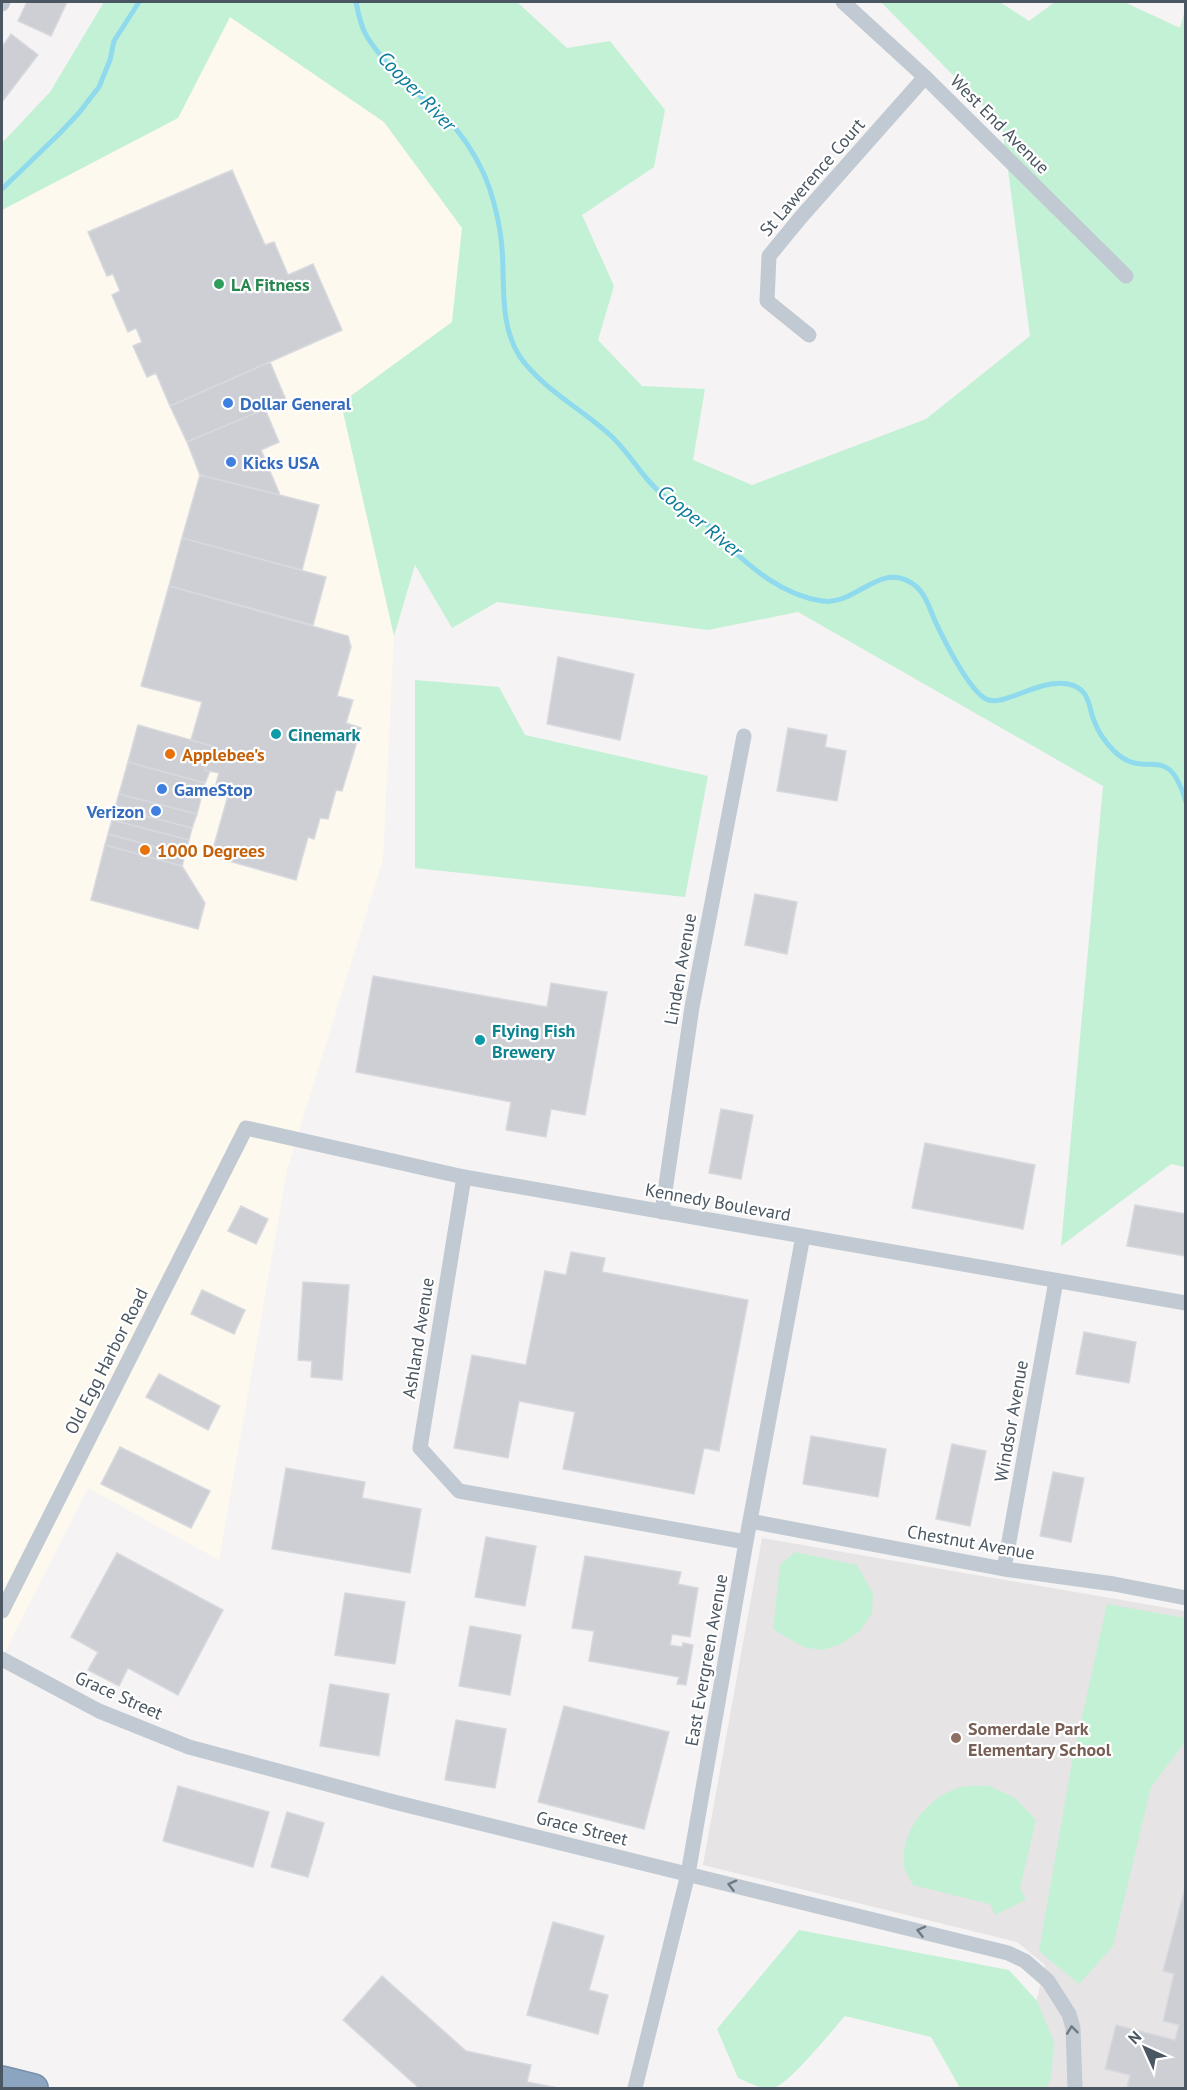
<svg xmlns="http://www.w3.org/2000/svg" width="1187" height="2090" font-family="'PT Sans',sans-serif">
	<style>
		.commercial { fill: #fdf9ef }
		.education { fill: #e6e4e5 }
		.green { fill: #c3f1d5 }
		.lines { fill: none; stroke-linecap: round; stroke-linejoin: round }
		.stream { stroke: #90daee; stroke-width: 5 }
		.building { fill: #cdcfd5; stroke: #d7d9de; stroke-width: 1.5 }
		.highway-casing { stroke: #7690ad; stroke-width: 30 }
		.street { stroke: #c1cad2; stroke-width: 15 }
		.highway { stroke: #8ba5c1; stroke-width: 27 }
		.oneway { stroke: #6e7983 }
		.leisure-dot { fill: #2e9e5b; stroke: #fff; stroke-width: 2 }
		.shop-dot { fill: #3f7fe0; stroke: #fff; stroke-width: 2 }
		.culture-dot { fill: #0f9aa8; stroke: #fff; stroke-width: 2 }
		.food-dot { fill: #e8710a; stroke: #fff; stroke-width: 2 }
		.education-dot { fill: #8d6e63; stroke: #fff; stroke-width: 2 }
		.labels { text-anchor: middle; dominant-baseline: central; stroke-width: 4.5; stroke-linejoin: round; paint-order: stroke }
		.street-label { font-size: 18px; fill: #4a5661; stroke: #fff }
		.leisure-label { font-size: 18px; font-weight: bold; fill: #27864d; stroke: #fff; text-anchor: start }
		.shop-label { font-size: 18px; font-weight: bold; fill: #366cbe; stroke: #fff; text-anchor: start }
		.culture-label { font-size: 18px; font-weight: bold; fill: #0d838f; stroke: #fff; text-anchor: start }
		.food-label { font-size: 18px; font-weight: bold; fill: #c56008; stroke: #fff; text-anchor: start }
		.education-label { font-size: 18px; font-weight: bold; fill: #785e54; stroke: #fff; text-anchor: start }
		.water-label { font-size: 20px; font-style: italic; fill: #0c7c9b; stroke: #fff }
	</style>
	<rect width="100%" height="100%" fill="#f5f3f3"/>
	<path class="commercial" d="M230,17L384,122L462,228L452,322L341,403L394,636L383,860L287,1170L219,1560L88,1488L2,1658V210L178,118Z"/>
	<path class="education" d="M762,1538L1185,1611V2088H1016L1045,1965L1017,1942L703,1865Z"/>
	<path class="green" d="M104,2H517L567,48L610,41L665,110L654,167L582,215L614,286L598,340L642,386L705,389L693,460L752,485L926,419L1030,336L1002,125L881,2H1000L1029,21L1055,2H1124L1180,28L1185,10V1167L1171,1164L1061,1246L1103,786L798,612L708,630L497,602L452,628L415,565L394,636L341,403L452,322L462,228L384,122L230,17L178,118L2,210V143L50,92Z
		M415,680L499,687L525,735L708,776L685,897L415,868Z
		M795,1552L857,1565L873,1594L872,1613L860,1631L841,1644L822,1650L803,1647L773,1629L780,1565Z
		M1107,1604L1185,1618V1742L1151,1787L1113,1946L1079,1984L1039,1951L1072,1762Z
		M989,1786L1015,1798L1036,1820L1020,1888L1026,1900L995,1915L990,1904L913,1885C910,1879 904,1871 904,1864C900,1831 930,1795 961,1787C969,1785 980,1786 989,1786Z
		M799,1930L1009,1970L1037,2001L1054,2042L1051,2078L1046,2088H960L931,2037L845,2016C832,2030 789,2085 773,2088C762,2090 748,2082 738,2078L717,2029Z"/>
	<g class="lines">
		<path class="stream" d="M356,2C358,12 360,23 365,33C373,49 394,71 406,84C419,96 434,105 446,118C461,133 474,153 483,172C493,194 500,224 502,248C505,284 499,325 520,357C543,389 580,408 609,434C624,447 634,464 647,479C658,492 673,504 687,513C693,516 699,518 704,522C711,527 717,535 723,541C751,568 782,595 822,601C854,606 877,565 908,581C925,589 929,608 936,623C945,642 969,690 986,699C1003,708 1039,678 1068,684C1088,688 1088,702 1093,718C1097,730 1105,742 1114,751C1147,783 1167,738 1186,802
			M2,189L59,134L78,114L99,87L110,60L114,41L139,2"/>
	</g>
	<path class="building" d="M27,2H67L51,36L18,21Z
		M11,34L38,55L2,102V47Z
		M232,170L265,245L274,242L288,275L313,264L342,330L170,406L156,373L147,377L133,346L142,342L136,328L128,332L112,295L120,291L113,274L107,276L88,232Z
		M270,362L286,400L187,442L170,406Z
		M265,409L279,442L261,450L280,495L200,475L187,442Z
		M200,475L319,505L302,570L182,538Z
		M182,538L326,577L313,625L169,586Z
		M169,586L348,636L351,647L337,696L353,700L346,723L361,728L342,791L336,790L328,819L320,818L314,839L308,837L296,880L211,856L229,792L215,788L219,773L205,770L212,746L191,740L202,702L141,686Z
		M558,657L634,674L620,740L547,724Z
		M138,725L212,746L205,770L210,771L205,783L128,762Z
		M788,728L827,735L825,747L846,751L837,801L777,791Z
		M128,762L205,783L197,814L119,794Z
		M119,794L197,814L192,828L115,808Z
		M115,808L192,828L189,840L112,820Z
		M112,820L189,840L185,855L108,834Z
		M108,834L185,855L182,866L105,845Z
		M105,845L182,866L205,903L198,929L91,900Z
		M755,894L797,902L787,954L745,945Z
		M373,976L547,1007L551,983L607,992L585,1115L551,1109L546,1137L506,1130L511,1102L356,1072Z
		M721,1109L753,1115L741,1179L709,1173Z
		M925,1143L1035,1165L1023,1229L912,1208Z
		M1135,1205L1186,1214V1256L1127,1246Z
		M241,1206L268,1219L256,1244L228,1231Z
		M571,1252L605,1258L602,1272L748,1300L719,1451L704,1448L694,1494L563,1469L575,1412L519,1401L508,1458L454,1448L472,1355L526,1365L545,1271L566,1275Z
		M303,1282L349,1285L342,1380L311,1377L312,1361L298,1360Z
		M202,1290L245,1310L234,1334L191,1314Z
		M1084,1332L1136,1342L1129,1383L1076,1374Z
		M159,1374L220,1406L208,1430L146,1397Z
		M811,1436L886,1449L878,1497L803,1484Z
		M952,1444L986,1451L970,1526L936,1519Z
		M120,1447L210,1491L191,1528L101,1484Z
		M286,1468L365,1482L362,1498L421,1509L410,1573L272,1549Z
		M1053,1472L1084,1478L1071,1542L1040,1536Z
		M486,1537L536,1546L525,1606L475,1597Z
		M117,1553L223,1610L178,1695L128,1668L119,1686L88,1670L98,1652L71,1637Z
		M585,1556L681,1572L678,1584L698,1588L690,1637L672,1634L670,1645L682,1647L683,1643L693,1645L686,1685L677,1684L679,1677L589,1661L594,1631L572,1628Z
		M345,1593L405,1602L395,1664L335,1655Z
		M470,1626L521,1635L510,1695L459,1686Z
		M330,1684L389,1694L379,1756L320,1746Z
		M564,1706L669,1732L644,1829L538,1802Z
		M456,1720L506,1729L495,1788L445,1780Z
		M178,1786L269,1812L253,1867L163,1841Z
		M287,1812L324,1823L308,1877L271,1867Z
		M1186,1884V2088H1127L1130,2075L1105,2069L1116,2025L1175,2040L1179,2025L1163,2021L1174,1974L1163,1971Z
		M553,1922L604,1936L589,1990L608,1995L598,2034L527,2015Z
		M382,1976L466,2051L531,2065L527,2082L558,2088H419L343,2020Z"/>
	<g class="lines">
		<defs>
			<path id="highway" d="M2,2080L34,2088"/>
		</defs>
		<use href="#highway" class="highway-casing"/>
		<path class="street" d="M843,2L925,77L1126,276
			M2,4L3,2
			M809,335L767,301L769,256L801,217L925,77
			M464,1177L420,1448L459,1491L746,1542
			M662,1212L692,1007L744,736
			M750,1521L1004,1569L1114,1584L1186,1598
			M1004,1569L1056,1281
			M2,1611L246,1128L464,1177L1186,1303
			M2,1659L99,1711L189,1747L394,1802L1008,1953L1025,1961L1048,1981L1069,2014L1073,2028L1075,2088
			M635,2088L688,1874L746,1542L803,1236"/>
		<use href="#highway" class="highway"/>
	</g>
	<defs><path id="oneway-chevron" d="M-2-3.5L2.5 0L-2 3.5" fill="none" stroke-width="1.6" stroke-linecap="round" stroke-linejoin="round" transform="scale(1.5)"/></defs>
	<g class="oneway">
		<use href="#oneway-chevron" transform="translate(732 1885) rotate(-166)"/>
		<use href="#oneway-chevron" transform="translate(921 1931) rotate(-166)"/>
		<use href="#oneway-chevron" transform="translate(1072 2030) rotate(-97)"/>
	</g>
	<circle class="leisure-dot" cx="219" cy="284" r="6"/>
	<g class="shop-dot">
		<circle cx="228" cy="403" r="6"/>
		<circle cx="231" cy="462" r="6"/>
		<circle cx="162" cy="789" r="6"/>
		<circle cx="156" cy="811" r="6"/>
	</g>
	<g class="culture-dot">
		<circle cx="276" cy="734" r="6"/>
		<circle cx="480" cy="1040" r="6"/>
	</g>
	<g class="food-dot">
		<circle cx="170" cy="754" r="6"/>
		<circle cx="145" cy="850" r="6"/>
	</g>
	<circle class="education-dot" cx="956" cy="1738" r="6"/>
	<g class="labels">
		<g class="street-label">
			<text transform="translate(1000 124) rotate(45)">West End Avenue</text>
			<text transform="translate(812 177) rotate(-49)">St Lawerence Court</text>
			<text transform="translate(680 969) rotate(-80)">Linden Avenue</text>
			<text transform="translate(718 1202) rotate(10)">Kennedy Boulevard</text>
			<text transform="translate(418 1338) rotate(-81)">Ashland Avenue</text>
			<text transform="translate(106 1361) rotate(-63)">Old Egg Harbor Road</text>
			<text transform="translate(1011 1421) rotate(-80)">Windsor Avenue</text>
			<text transform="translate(971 1542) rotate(10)">Chestnut Avenue</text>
			<text transform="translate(706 1660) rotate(-80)">East Evergreen Avenue</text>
			<text transform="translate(119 1695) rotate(24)">Grace Street</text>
			<text transform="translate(582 1828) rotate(14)">Grace Street</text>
		</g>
		<g class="leisure-label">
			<text x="231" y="284">LA Fitness</text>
		</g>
		<g class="shop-label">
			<text x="240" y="403">Dollar General</text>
			<text x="243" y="462">Kicks USA</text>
			<text x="174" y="789">GameStop</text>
			<text x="144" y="811" text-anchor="end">Verizon</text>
		</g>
		<g class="culture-label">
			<text x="288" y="734">Cinemark</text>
			<text x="492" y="1030">Flying Fish<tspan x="492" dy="21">Brewery</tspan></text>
		</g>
		<g class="food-label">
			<text x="182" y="754">Applebee's</text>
			<text x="157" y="850">1000 Degrees</text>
		</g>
		<g class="education-label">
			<text x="968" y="1728">Somerdale Park<tspan x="968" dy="21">Elementary School</tspan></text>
		</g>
		<g class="water-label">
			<text transform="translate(417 91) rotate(46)">Cooper River</text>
			<text transform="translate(700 521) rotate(39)">Cooper River</text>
		</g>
	</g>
	<rect width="1187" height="2090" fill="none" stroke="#4a5661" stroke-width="6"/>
	<g transform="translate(1145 2048) rotate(315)" stroke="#ffffff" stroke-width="4.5" paint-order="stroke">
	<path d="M0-4.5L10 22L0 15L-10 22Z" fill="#4a5661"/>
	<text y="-9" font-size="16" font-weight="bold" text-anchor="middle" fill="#4a5661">N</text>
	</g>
</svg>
